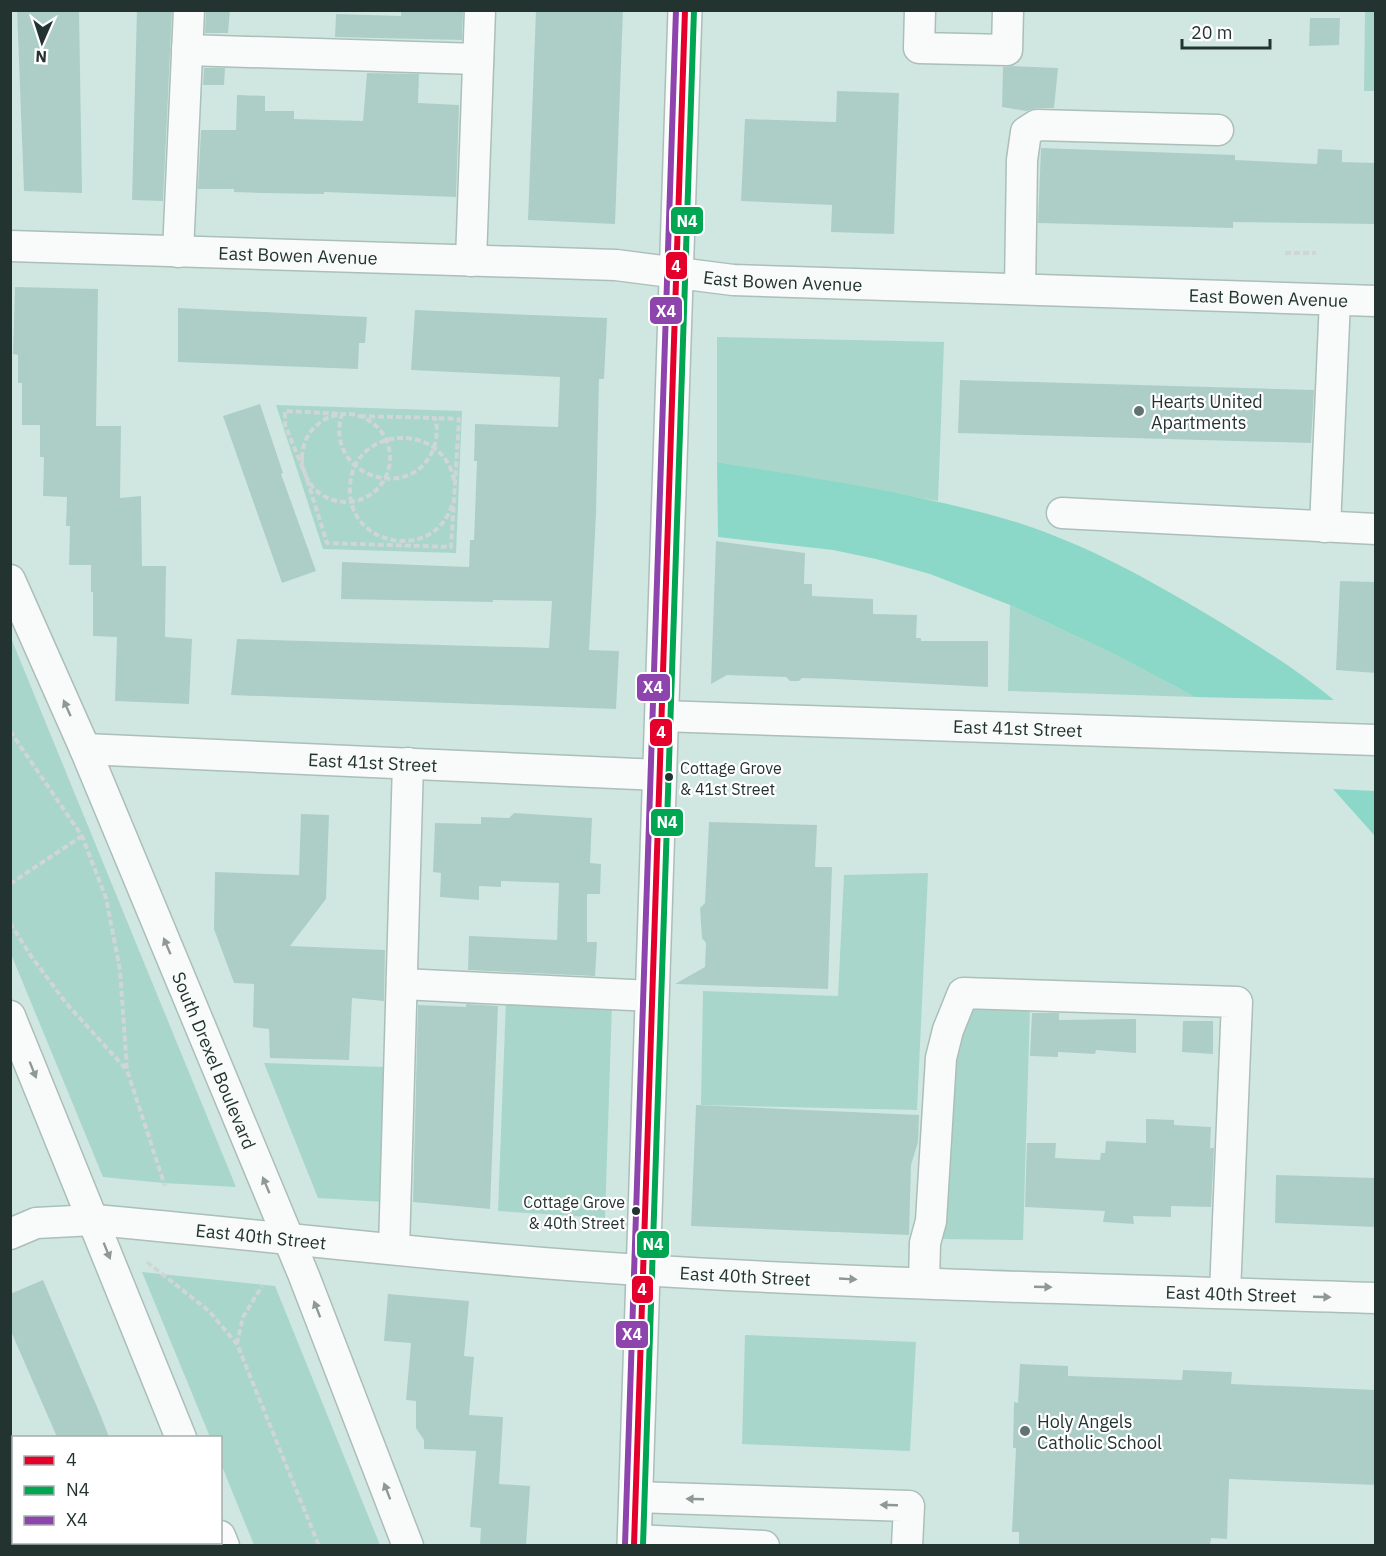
<svg xmlns="http://www.w3.org/2000/svg" width="1386" height="1556" font-family="'IBM Plex Sans',sans-serif">
	<style>
		.green { fill: #a8d6cb }
		.forest { fill: #8bd8c8 }
		.building { fill: #adcec7 }
		.lines { fill: none; stroke-linecap: round; stroke-linejoin: round }
		.minor-casing { stroke: #acbeb9; stroke-width: 33 }
		.major-casing { stroke: #acbeb9; stroke-width: 36 }
		.path { stroke: #cfd6d4; stroke-width: 4; stroke-dasharray: 6 3; stroke-linecap: butt }
		.minor { stroke: #f8fbfa; stroke-width: 30 }
		.major { stroke: #f8fbfa; stroke-width: 33 }
		.bus-1-casing { stroke: #fff; stroke-width: 10 }
		.bus-2-casing { stroke: #fff; stroke-width: 10 }
		.bus-3-casing { stroke: #fff; stroke-width: 10 }
		.bus-1 { stroke: #e4002b; stroke-width: 6 }
		.bus-2 { stroke: #00a651; stroke-width: 6 }
		.bus-3 { stroke: #8e44ad; stroke-width: 6 }
		.oneway { fill: #8e9895 }
		.poi-dot { fill: #60736e; stroke: #fff; stroke-width: 2 }
		.bus-dot { fill: #233430; stroke: #fff; stroke-width: 2 }
		.labels { text-anchor: middle; dominant-baseline: central; stroke-width: 4.5; stroke-linejoin: round; paint-order: stroke }
		.bus-label { font-size: 16px; fill: #233430; stroke: #fff; text-anchor: start }
		.street-label { font-size: 18px; fill: #233430; stroke: #fff }
		.poi-label { font-size: 18px; fill: #233430; stroke: #fff; text-anchor: start }
		.line-badge { stroke: #fff; stroke-width: 2 }
		.badge-label { font-size: 16px; text-anchor: middle; font-weight: bold; fill: #fff }
	</style>
	<rect width="100%" height="100%" fill="#d0e7e1"/>
	<path class="green" d="M1365,11H1375V91H1364Z
		M717,337L944,342L938,501L717,462Z
		M276,405L462,411L456,553L323,549Z
		M1010,605L1114,654L1195,697L1008,691Z
		M11,638L236,1187L163,1183L103,1177L11,954Z
		M928,873L917,1110L701,1105L703,991L838,996L844,875Z
		M506,1000L612,1004L605,1218L498,1211Z
		M971,1005L1030,1008L1023,1240L939,1239L951,1054Z
		M264,1063L385,1067V1202L318,1198Z
		M142,1272L275,1286L380,1545H254L221,1464L220,1438L210,1437Z
		M745,1335L916,1342L910,1451L742,1444Z"/>
	<path class="forest" d="M717,462C818,479 921,493 1019,523C1087,545 1150,580 1210,616C1253,642 1296,669 1334,700L1195,697L1114,654L1010,605L930,574L876,559L833,550L718,537Z
		M1333,789L1375,791V836Z"/>
	<path class="building" d="M17,10H79L82,193L24,191Z
		M137,10H172L163,201L132,200Z
		M206,10H230L228,33H205Z
		M536,10H623L615,224L528,220Z
		M401,11L463,12L462,40L335,37L336,14L401,16Z
		M1310,18H1340L1339,45L1309,46Z
		M1013,66L1058,68L1054,108H1037L1026,111L1002,107L1003,67Z
		M204,68H225L224,85H203Z
		M367,73L419,74L418,103L459,105L456,197L324,192V194L262,193L234,192V189H198L201,130H236L237,95L265,96V111H294V119L363,121Z
		M837,91L899,93L894,234L831,232L832,205L741,201L745,119L836,122Z
		M1041,148L1235,155V160L1317,164L1318,149L1342,150V162L1376,163V224L1233,222V228L1038,223Z
		M15,287L98,289L96,426H121L120,498L141,496L142,566H166L165,637L192,639L189,704L115,701L117,637L93,636V592H91V565H69L70,526H66L67,497L43,496L44,457H40V425H22V383H18V355L13,354Z
		M178,308L367,317L365,343H359L358,369L178,362Z
		M415,310L607,318L604,379H599L596,514L589,650L619,651L616,709L231,695L237,639L549,648L552,601L493,600V602L341,599L342,562L469,567L470,540H474L477,461H474L475,424L558,427L560,377L411,370Z
		M960,380L1314,390L1311,443L958,433Z
		M260,404L283,473L281,474L316,571L282,583L223,416Z
		M716,541L805,553L804,584H812V596L873,599V614L917,615L916,638H921V641H988V687L835,679L802,678L799,681H790L786,677L727,675L711,684Z
		M1340,581L1376,582V673L1336,670Z
		M514,813L592,818L590,863L601,864L600,894H587V942H597L595,976L468,970L469,936L557,940L559,883L501,881V887L479,886V900L440,897L441,873L433,872L435,823L481,824V817L509,818Z
		M301,814L329,815L326,899L290,946L385,950L384,1001L352,998L349,1060L270,1058L269,1029L253,1027L254,984L234,983L214,929L215,872L299,875Z
		M709,822L817,825L815,867H832L828,989L675,984L705,967L706,943L702,938L700,908L705,903Z
		M466,1004L498,1006L490,1209L413,1202L418,1005L466,1007Z
		M1032,1013H1059V1020L1136,1019V1053L1096,1050L1095,1054L1058,1052V1057L1030,1056Z
		M1183,1021H1213V1054L1182,1052Z
		M696,1105L919,1115L918,1142L911,1165L909,1235L691,1226Z
		M1146,1119L1174,1120V1125L1211,1127L1210,1148H1214L1211,1207L1171,1206V1217L1133,1216L1134,1224L1103,1222L1105,1211L1025,1207L1027,1143H1056L1055,1158L1100,1160L1101,1153H1105L1106,1141L1146,1143Z
		M1276,1175L1376,1178V1227L1275,1223Z
		M43,1280L100,1414L109,1437H57L10,1329V1294Z
		M388,1294L469,1301L464,1356L474,1357L469,1415L503,1417L499,1484L530,1486L526,1545H480L481,1528L470,1527L476,1451L424,1449V1440L416,1428V1401L406,1400L411,1343L384,1341Z
		M1020,1364L1068,1366V1376L1182,1380L1183,1370L1232,1372L1231,1384L1376,1390V1485L1229,1479L1227,1539L1211,1538L1210,1545H1019V1532H1012L1016,1448H1013L1014,1402L1018,1403Z"/>
	<g class="lines">
		<defs>
			<g id="minor">
				<path d="M920,10L919,48L1007,50L1008,10"/>
				<path d="M187,50L478,59"/>
				<path id="s1" d="M10,246L616,265L733,280L1376,301"/>
				<path d="M178,252L189,10"/>
				<path d="M471,261L480,10"/>
				<path d="M1020,289L1022,160L1026,132L1037,125L1218,130"/>
				<path d="M1062,513L1376,529"/>
				<path d="M1325,527L1335,300"/>
				<path id="s2" d="M10,580L85,749L304,1276L408,1546"/>
				<path id="s3" d="M661,716L1376,740"/>
				<path id="s4" d="M85,749L659,775"/>
				<path d="M402,984L652,996"/>
				<path d="M10,1016L181,1438"/>
				<path id="s5" d="M10,1234L36,1223L94,1220C276,1236 458,1259 641,1270C885,1285 1131,1290 1376,1298"/>
				<path d="M394,1249L408,763"/>
				<path d="M924,1283L925,1243L931,1221L941,1058L948,1030L963,993L1237,1002L1225,1293"/>
				<path d="M635,1497L909,1506L907,1546"/>
				<path d="M220,1536L224,1546"/>
				<path d="M634,1540L764,1546"/>
			</g>
			<path id="major" d="M634,1546L685,10"/>
		</defs>
		<use href="#minor" class="minor-casing"/>
		<use href="#major" class="major-casing"/>
		<path class="path" d="M1285,253H1316
			M302 458a44 44 0 1 1 88 0a44 44 0 1 1-88 0Z
			M360,416L435,418C438,428 437,440 433,450C409,505 323,474 342,414L285,411V425L306,476L327,543L451,547L459,419L435,418
			M452,505C434,563 346,547 350,486C353,426 442,420 454,480
			M10,731L82,836L106,898L120,970L127,1070L165,1186
			M10,884L82,836
			M10,923L31,956L66,1003L126,1069
			M147,1262L209,1311L237,1344L319,1546
			M237,1344L243,1317L262,1286"/>
		<use href="#minor" class="minor"/>
		<use href="#major" class="major"/>
		<defs>
			<path id="bus-1" d="M634,1545L685,10"/>
			<path id="bus-2" d="M643,1545L694,10"/>
			<path id="bus-3" d="M625,1545L676,10"/>
		</defs>
		<use href="#bus-1" class="bus-1-casing"/>
		<use href="#bus-2" class="bus-2-casing"/>
		<use href="#bus-3" class="bus-3-casing"/>
		<use href="#bus-1" class="bus-1"/>
		<use href="#bus-2" class="bus-2"/>
		<use href="#bus-3" class="bus-3"/>
	</g>
	<defs><path id="oneway-solid" d="M-6-.8H1V-3.2L6.5 0L1 3.2V.8H-6Z" transform="scale(1.5)"/></defs>
	<g class="oneway">
		<use href="#oneway-solid" transform="translate(67 708) rotate(-114)"/>
		<use href="#oneway-solid" transform="translate(167 946) rotate(-113)"/>
		<use href="#oneway-solid" transform="translate(33 1070) rotate(68)"/>
		<use href="#oneway-solid" transform="translate(266 1185) rotate(-113)"/>
		<use href="#oneway-solid" transform="translate(107 1251) rotate(68)"/>
		<use href="#oneway-solid" transform="translate(848 1279) rotate(3)"/>
		<use href="#oneway-solid" transform="translate(1043 1287) rotate(2)"/>
		<use href="#oneway-solid" transform="translate(1322 1297) rotate(2)"/>
		<use href="#oneway-solid" transform="translate(317 1309) rotate(-111)"/>
		<use href="#oneway-solid" transform="translate(387 1491) rotate(-111)"/>
		<use href="#oneway-solid" transform="translate(695 1499) rotate(-178)"/>
		<use href="#oneway-solid" transform="translate(889 1505) rotate(-178)"/>
	</g>
	<g class="poi-dot">
		<circle cx="1139" cy="411" r="6"/>
		<circle cx="1025" cy="1431" r="6"/>
	</g>
	<g class="bus-dot">
		<circle cx="669" cy="777" r="5"/>
		<circle cx="636" cy="1211" r="5"/>
	</g>
	<g class="labels">
		<g class="bus-label">
			<text x="680" y="768">Cottage Grove<tspan x="680" dy="21">&amp; 41st Street</tspan></text>
			<text x="625" y="1202" text-anchor="end">Cottage Grove<tspan x="625" dy="21">&amp; 40th Street</tspan></text>
		</g>
		<g class="street-label">
			<text stroke="none"><textPath href="#s1" startOffset="288">East Bowen Avenue</textPath></text>
			<text stroke="none"><textPath href="#s1" startOffset="774">East Bowen Avenue</textPath></text>
			<text stroke="none"><textPath href="#s1" startOffset="1260">East Bowen Avenue</textPath></text>
			<text stroke="none"><textPath href="#s3" startOffset="357">East 41st Street</textPath></text>
			<text stroke="none"><textPath href="#s4" startOffset="288">East 41st Street</textPath></text>
			<text stroke="none"><textPath href="#s2" startOffset="522">South Drexel Boulevard</textPath></text>
			<text stroke="none"><textPath href="#s5" startOffset="254">East 40th Street</textPath></text>
			<text stroke="none"><textPath href="#s5" startOffset="740">East 40th Street</textPath></text>
			<text stroke="none"><textPath href="#s5" startOffset="1226">East 40th Street</textPath></text>
		</g>
		<g class="poi-label">
			<text x="1151" y="401">Hearts United<tspan x="1151" dy="21">Apartments</tspan></text>
			<text x="1037" y="1421">Holy Angels<tspan x="1037" dy="21">Catholic School</tspan></text>
		</g>
	</g>
	<g class="line-badge">
		<rect x="670" y="206" width="34" height="29" rx="6" fill="#00a651"/>
		<rect x="665" y="251" width="23" height="29" rx="6" fill="#e4002b"/>
		<rect x="649" y="296" width="34" height="29" rx="6" fill="#8e44ad"/>
		<rect x="636" y="673" width="35" height="29" rx="6" fill="#8e44ad"/>
		<rect x="649" y="718" width="24" height="29" rx="6" fill="#e4002b"/>
		<rect x="650" y="808" width="34" height="29" rx="6" fill="#00a651"/>
		<rect x="636" y="1230" width="34" height="29" rx="6" fill="#00a651"/>
		<rect x="631" y="1275" width="23" height="29" rx="6" fill="#e4002b"/>
		<rect x="615" y="1320" width="34" height="29" rx="6" fill="#8e44ad"/>
	</g>
	<g class="badge-label">
		<text x="687" y="227">N4</text>
		<text x="676" y="272">4</text>
		<text x="666" y="317">X4</text>
		<text x="653" y="693">X4</text>
		<text x="661" y="738">4</text>
		<text x="667" y="828">N4</text>
		<text x="653" y="1250">N4</text>
		<text x="642" y="1295">4</text>
		<text x="632" y="1340">X4</text>
	</g>
	<rect width="1386" height="1556" fill="none" stroke="#233430" stroke-width="24"/>
	<rect x="12" y="1436" width="210" height="108" fill="#ffffff" stroke="#a7aeac" stroke-width="1.5"/>
	<rect x="24" y="1456" width="30" height="9" fill="#e4002b" stroke="#a7aeac" stroke-width="1.5"/>
	<text x="66" y="1466" font-size="18" fill="#233430">4</text>
	<rect x="24" y="1486" width="30" height="9" fill="#00a651" stroke="#a7aeac" stroke-width="1.5"/>
	<text x="66" y="1496" font-size="18" fill="#233430">N4</text>
	<rect x="24" y="1516" width="30" height="9" fill="#8e44ad" stroke="#a7aeac" stroke-width="1.5"/>
	<text x="66" y="1526" font-size="18" fill="#233430">X4</text>
	<g transform="translate(42 42) rotate(183)" stroke="#ffffff" stroke-width="4.5" paint-order="stroke">
	<path d="M0-4.5L10 22L0 15L-10 22Z" fill="#233430"/>
	<text y="-9" font-size="16" font-weight="bold" text-anchor="middle" fill="#233430">N</text>
	</g>
	<path d="M1182 39v9h88v-9" fill="none" stroke="#233430" stroke-width="3"/>
	<text x="1191" y="39" font-size="18" fill="#233430" stroke="#ffffff" stroke-width="4.5" paint-order="stroke">20 m</text>
</svg>
